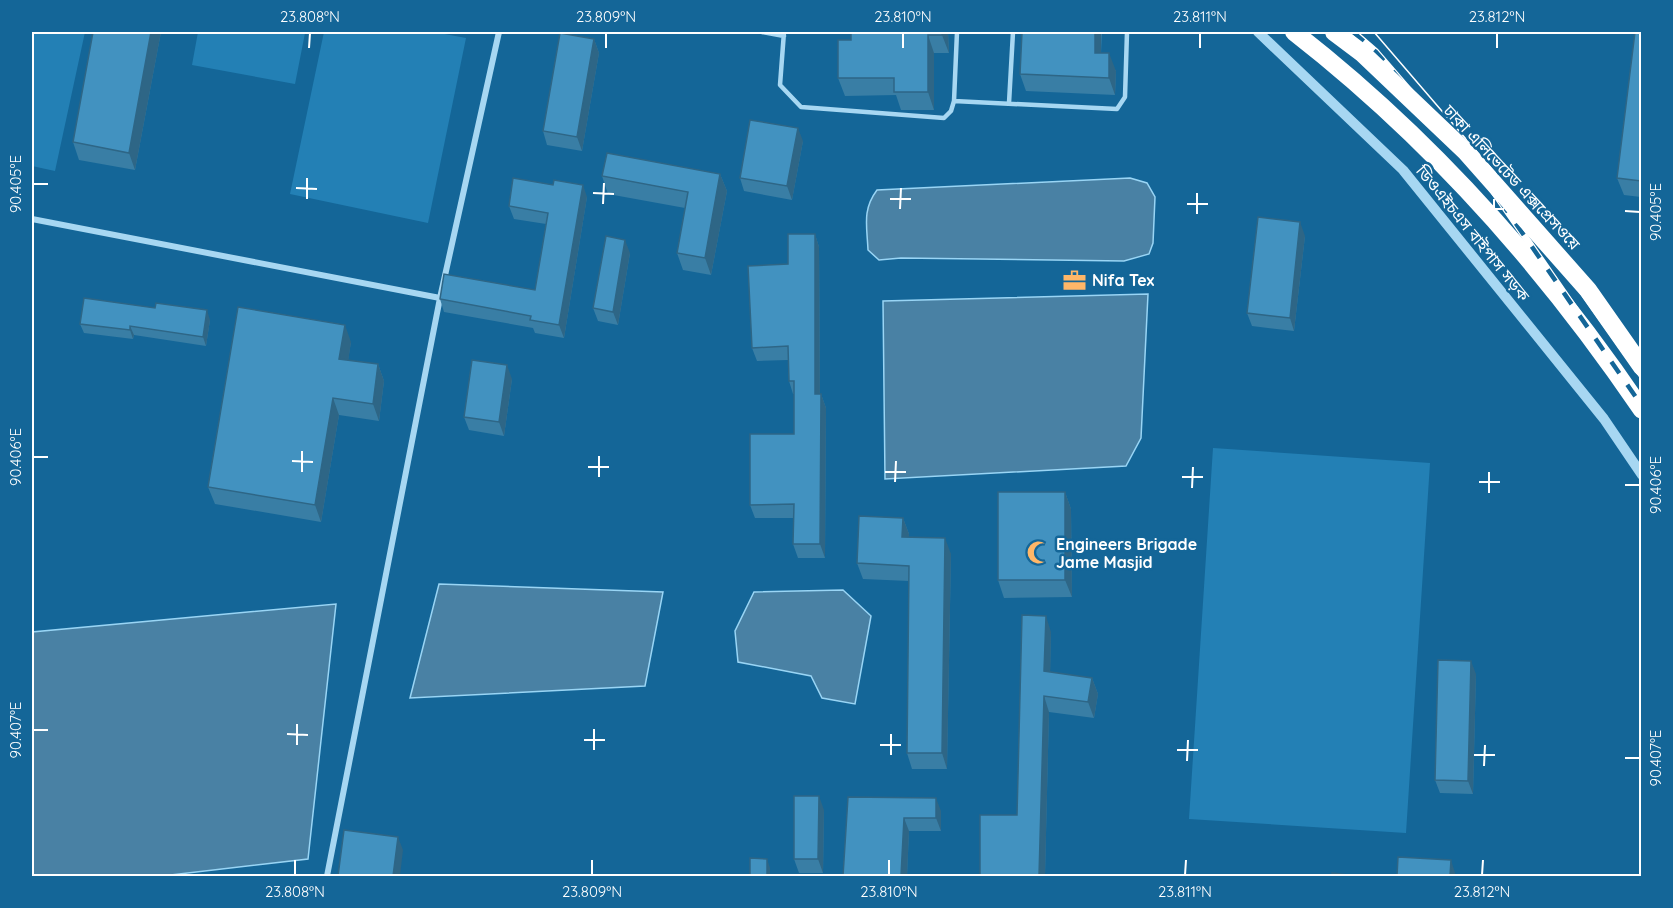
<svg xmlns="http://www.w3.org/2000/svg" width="1673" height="908" font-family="Quicksand,'Noto Sans Bengali',sans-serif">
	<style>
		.green { fill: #2380b5 }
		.water { fill: #4981a4; stroke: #99d5f5; stroke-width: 1.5 }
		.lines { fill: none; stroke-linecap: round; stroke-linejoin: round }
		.service { stroke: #a7d7f2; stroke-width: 4.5 }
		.minor { stroke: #a7d7f2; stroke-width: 6 }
		.tertiary { stroke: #a7d7f2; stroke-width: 10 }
		.motorway { stroke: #fff; stroke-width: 18 }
		.tram { stroke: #fff; stroke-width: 1.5 }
		.rail-casing { stroke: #fff; stroke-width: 7 }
		.rail { stroke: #146698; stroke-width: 4.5; stroke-dasharray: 14; stroke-linecap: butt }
		.motorway-bridge { stroke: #fff; stroke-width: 18 }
		.wall { fill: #397ea5 }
		.shaded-wall { fill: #2e6686 }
		.building { fill: #4292c0; stroke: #2e6686; stroke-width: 1.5 }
		.ticks { fill: none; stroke: #fff; stroke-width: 2 }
		.labels { text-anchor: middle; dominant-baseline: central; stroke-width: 5; stroke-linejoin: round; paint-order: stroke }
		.street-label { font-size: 16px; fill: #fff; stroke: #146698 }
		.poi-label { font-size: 16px; font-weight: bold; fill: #fff; stroke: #146698; text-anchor: start }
		.neatline { fill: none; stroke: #fff; stroke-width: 2 }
		.ticks-label { font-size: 15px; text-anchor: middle; fill: #fff }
	</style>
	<rect width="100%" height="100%" fill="#146698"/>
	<path class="green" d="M32,32H85L55,171L32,166Z
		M198,32L305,33L295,84L192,65Z
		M324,32H434L466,38L428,223L290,194Z
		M1213,448L1430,463L1406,833L1189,819Z"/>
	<path class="water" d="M1130,178L1147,183L1155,197L1153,243L1149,254L1124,261L901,258L879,260L868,250C867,226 862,210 877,190Z
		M1148,294L1141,438L1126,466L885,479L883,301Z
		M439,584L663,592L645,686L410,698Z
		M843,590L871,616L855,704L822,698L811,676L738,662L735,631L754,592Z
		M336,604L308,859L162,876H32V632Z"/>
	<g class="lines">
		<path class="service" d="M762,32L784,36
			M784,32L780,85L801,107L944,118L951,111L954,101L957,32
			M954,101L1117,109L1125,97L1127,32
			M1009,103L1013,32"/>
		<path class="minor" d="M32,219L440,298L499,32
			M327,876L440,298"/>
		<path class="tertiary" d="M1258,32L1403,170L1604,419L1642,475"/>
		<path class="motorway" d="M1294,32C1430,138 1545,267 1642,410"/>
		<path class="tram" d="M1374,32L1496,174L1642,380"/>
		<defs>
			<path id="rail" d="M1353,32L1376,52L1483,176L1642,406"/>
		</defs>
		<use href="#rail" class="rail-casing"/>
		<use href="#rail" class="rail"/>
		<path class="motorway-bridge" d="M1334,32L1362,53L1466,152L1588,290L1642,367"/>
	</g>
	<path class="wall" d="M93,32H161L135,170L79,160L73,142Z
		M851,32H948L949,53H934V110H901L896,95L845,96L838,78L851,40Z
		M1022,32H1120H1102L1101,53L1116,71L1115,95L1026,91L1020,74Z
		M1641,32V197L1624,195L1617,178Z
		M594,39L599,53L582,151L547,145L543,131Z
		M803,141L792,200L744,191L740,178Z
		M720,174L727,191L711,275L683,270L677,253L685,208L608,194L602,176Z
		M587,197L564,338L535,333L533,328L444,312L440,299L535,290L546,224L514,219L509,206Z
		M815,234L819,247L820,394H821L826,408L825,558H798L793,544L794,518H755L750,505L794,434V394H793L789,381L788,360L757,361L752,348L788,264Z
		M1305,236L1294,331L1252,326L1247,313Z
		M630,253L618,325L598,321L593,308Z
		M210,320L206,346L134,335L133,339L84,333L80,324Z
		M351,342L348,360L378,364L384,381L379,421L339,415L321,522L215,504L208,487Z
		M512,379L504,436L469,430L464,417Z
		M1065,492L1071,509L1072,597L1004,598L998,580Z
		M903,518L909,534L908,537L951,554L947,769H912L907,753L909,581L863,579L857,563Z
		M1051,632L1050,672L1092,678L1098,694L1094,718L1049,712L1045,876H980L1017,815Z
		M1476,674L1473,794L1440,793L1435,780Z
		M848,797L941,811V831H909L907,876H843Z
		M824,810L823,873H799L794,859Z"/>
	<path class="shaded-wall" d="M151,32H161L135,170L129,153Z
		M942,32H948L949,53L942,35Z
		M1095,32H1101V70L1095,53Z
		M928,35L934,53V110L928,92Z
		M594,39L599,53L582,151L577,137Z
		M1109,53L1116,71L1115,95L1109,78Z
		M798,128L803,141L792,200L787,186Z
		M720,174L727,191L711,275L705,258Z
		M583,185L587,197L564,338L559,325Z
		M1300,222L1305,236L1294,331L1290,318Z
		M815,234L819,247L820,408L815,394Z
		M625,240L630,253L618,325L613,312Z
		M207,310L210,320L206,346L203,337Z
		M345,325L351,342L346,376L339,359Z
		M130,326L134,335L133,339L130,330Z
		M378,364L384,381L379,421L373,404Z
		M507,365L512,379L504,436L499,422Z
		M821,394L826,408L825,558L820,544Z
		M333,398L339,415L321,522L315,505Z
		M1065,492L1071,509L1072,597L1065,580Z
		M903,518L909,534L908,553L902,537Z
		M945,538L951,554L947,769L942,753Z
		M1046,616L1051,632L1050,687L1044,671Z
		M1471,661L1476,674L1473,794L1468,781Z
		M1092,678L1098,694L1094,718L1088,702Z
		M1044,696L1049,712L1045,876H1039Z
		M819,796L824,810L823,873L818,859Z
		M936,798L941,811V831L936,818Z
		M904,818L909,831L907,876H901Z
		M398,837L403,850L400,876H393Z
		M767,859L770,868V876H767Z
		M1451,860L1456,876H1450Z"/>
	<path class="building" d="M93,32H151L129,153L73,142Z
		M851,32H942V35H928V92H894V78H838V40H851Z
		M1022,32H1095V53H1109V78L1020,74Z
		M1635,32H1641V181L1617,178Z
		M560,33L594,39L577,137L543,131Z
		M750,120L798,128L787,186L740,178Z
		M607,153L720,174L705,258L677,253L688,192L602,176Z
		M513,178L553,185L554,180L583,185L559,325L530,320L531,316L440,299L444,274L535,290L548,213L509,206Z
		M1258,217L1300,222L1290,318L1247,313Z
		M788,234H815V394H821L820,544H793L794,504L750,505V434H794V381H789L788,346L752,348L748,266L788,264Z
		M606,236L625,240L613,312L593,308Z
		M84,298L155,308L156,303L207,310L203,337L130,326V330L80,324Z
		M238,307L345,325L339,359L378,364L373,404L333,398L315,505L208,487Z
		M472,360L507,365L499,422L464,417Z
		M998,492H1065V580H998Z
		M859,516L903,518L902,537L945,538L942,753H907L909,566L857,563Z
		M1022,615L1046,616L1044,671L1092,678L1088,702L1044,696L1039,876H980V815H1017Z
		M1438,660L1471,661L1468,781L1435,780Z
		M794,796H819L818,859H794Z
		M848,797L936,798V818H904L901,876H843Z
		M344,830L398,837L393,876H338Z
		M1398,857L1451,860L1450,876H1397Z
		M750,858L767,859V876H750Z
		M1332,873L1356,876H1332Z"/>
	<path class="ticks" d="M309,48L310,33M606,48V33M903,48V33M1200,48V33M1497,48V33M33,184H48M296,188L317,189M593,193L614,194M307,199V178M890,199H911M603,204L604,183M1187,204H1208M900,209L901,188M1484,209H1504M1625,211L1640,212M1197,214V193M1494,220V199M33,457H48M292,461L313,462M588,467H609M302,472V451M885,472H906M599,477V456M1182,477H1203M895,482L896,461M1479,482H1500M1625,485H1640M1192,488L1193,467M1489,493V472M33,730H48M287,734L308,735M584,740H605M297,745V724M880,745H901M594,750V729M1177,750H1198M891,755V734M1474,755H1495M1625,758H1640M1187,761L1188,740M1484,766L1485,745M295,875V860M592,875V860M889,875V860M1185,875L1186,860M1482,875L1483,860"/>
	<defs>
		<symbol id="office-bare" viewBox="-9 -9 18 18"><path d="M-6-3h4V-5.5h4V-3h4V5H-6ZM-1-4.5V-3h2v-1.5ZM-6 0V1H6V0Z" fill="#ffb768" stroke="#146698" stroke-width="2.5" paint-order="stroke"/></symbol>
		<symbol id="mosque-bare" viewBox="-9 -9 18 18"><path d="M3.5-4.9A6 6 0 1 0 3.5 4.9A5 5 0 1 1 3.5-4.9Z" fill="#ffb768" stroke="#146698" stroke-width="2.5" paint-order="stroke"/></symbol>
	</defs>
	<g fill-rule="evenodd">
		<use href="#office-bare" x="1058" y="264" width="33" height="33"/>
		<use href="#mosque-bare" x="1022" y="536" width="33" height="33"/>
	</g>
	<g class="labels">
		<g class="street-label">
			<text transform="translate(1512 177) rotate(47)">ঢাকা এলিভেটেড এক্সপ্রেসওয়ে</text>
			<text transform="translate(1473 233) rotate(51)">ডিওএইচএস বাইপাস সড়ক</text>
		</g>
		<g class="poi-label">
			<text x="1092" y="280">Nifa Tex</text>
			<text x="1056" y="544">Engineers Brigade<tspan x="1056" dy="18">Jame Masjid</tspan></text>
		</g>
	</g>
	<rect width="1673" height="908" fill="none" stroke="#146698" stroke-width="66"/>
	<rect x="33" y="33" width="1607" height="842" class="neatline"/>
	<g class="ticks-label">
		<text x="310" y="22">23.808°N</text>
		<text x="606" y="22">23.809°N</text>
		<text x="903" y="22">23.810°N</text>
		<text x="1200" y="22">23.811°N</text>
		<text x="1497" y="22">23.812°N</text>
		<text transform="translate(16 184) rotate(-90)" y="5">90.405°E</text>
		<text transform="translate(1656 212) rotate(-90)" y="5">90.405°E</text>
		<text transform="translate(16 457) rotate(-90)" y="5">90.406°E</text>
		<text transform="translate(1656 485) rotate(-90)" y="5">90.406°E</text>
		<text transform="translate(16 730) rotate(-90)" y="5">90.407°E</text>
		<text transform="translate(1656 758) rotate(-90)" y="5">90.407°E</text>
		<text x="295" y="897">23.808°N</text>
		<text x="592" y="897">23.809°N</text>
		<text x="889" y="897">23.810°N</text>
		<text x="1185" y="897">23.811°N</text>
		<text x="1482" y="897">23.812°N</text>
	</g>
</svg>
